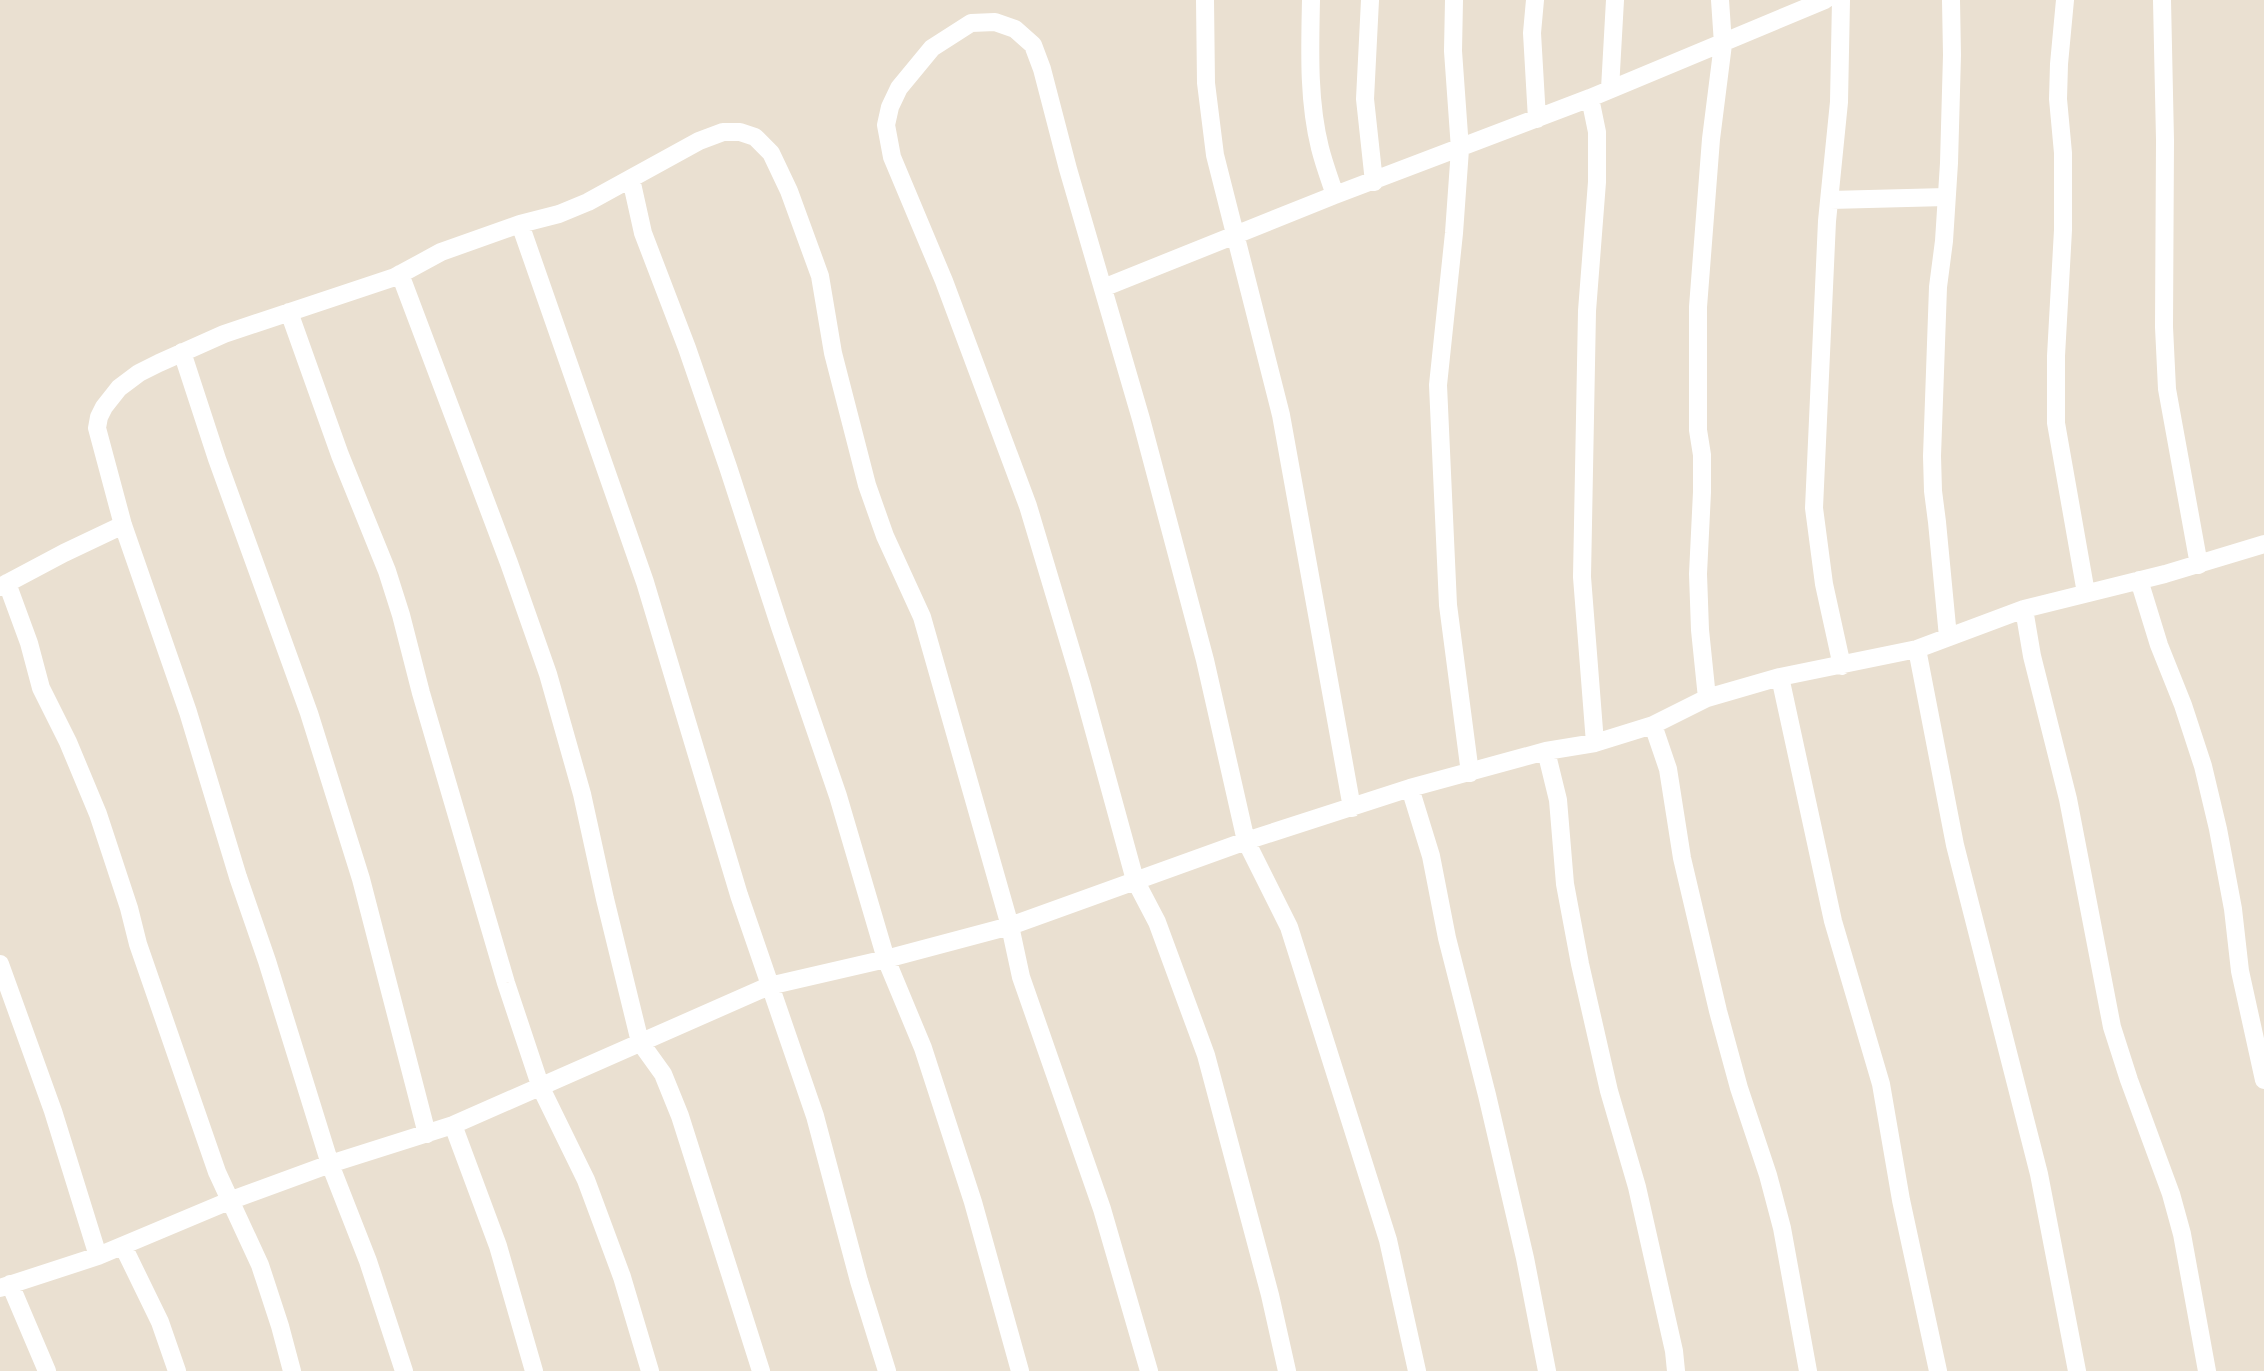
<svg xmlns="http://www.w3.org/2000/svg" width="2264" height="1371" font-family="Jost,sans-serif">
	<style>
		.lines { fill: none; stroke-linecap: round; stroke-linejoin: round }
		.street { stroke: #fff; stroke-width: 18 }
	</style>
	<rect width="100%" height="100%" fill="#eae0d1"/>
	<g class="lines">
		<path class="street" d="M1205,0L1206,83L1215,155L1281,415L1352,808
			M1311,0C1310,49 1308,100 1320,148C1324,164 1330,180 1335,195
			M1370,0L1365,99L1374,182
			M1454,0L1453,51L1460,149L1454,233L1438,385L1448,605L1470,773
			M1535,0L1532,33L1537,119
			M1841,0L1839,102L1827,221L1814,508L1824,584L1842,666
			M2065,0L2059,64L2058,99L2063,153V230L2056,356V423L2086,593
			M2162,0L2165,140L2164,327L2167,389L2199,565
			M1610,89L1615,0
			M1590,98L1597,132V182L1587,311L1582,577L1595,743
			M631,179L643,233L687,348L728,467L780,627L838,796L886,959L923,1048L973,1202L1020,1371
			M1830,200L1946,197
			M520,224L559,214L588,202L699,141L723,132H740L755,137L771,153L789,191L820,276L833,353L867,485L885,536L922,617L1010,926L1021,977L1102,1209L1149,1371
			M400,274L509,563L548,674L582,794L605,899L640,1042L663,1074L680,1116L761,1371
			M1103,288L1335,195L1590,98L1825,0
			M289,312L340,455L387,571L401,615L421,693L506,983L541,1088L586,1180L622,1277L650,1371
			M182,352L217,459L309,713L361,879L427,1134
			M2139,580L2159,645L2183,705L2203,766L2218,829L2233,909L2240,971L2264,1080
			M7,583L29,643L41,688L68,742L98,814L129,908L138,944L217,1172L260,1265L280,1326L292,1371
			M0,587L64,553L123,525
			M2024,609L2032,656L2068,799L2112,1027L2129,1080L2171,1194L2182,1234L2207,1371
			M1948,637L1937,522L1933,491L1932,456L1938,287L1944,241L1949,163L1952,55L1951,0
			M1917,649L1955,845L2039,1174L2077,1371
			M1780,677L1833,921L1881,1084L1901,1200L1938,1371
			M1707,698L1700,630L1698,574L1702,492V455L1698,430V307L1711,139L1723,44L1720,0
			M1653,725L1668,769L1682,858L1718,1011L1739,1088L1768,1175L1782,1228L1808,1371
			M1546,751L1558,800L1565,884L1580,964L1609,1091L1637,1187L1674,1351L1676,1371
			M1410,788L1431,856L1447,938L1487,1095L1525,1258L1547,1371
			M0,964L53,1111L98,1256
			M453,1125L498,1246L534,1371
			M123,1246L160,1322L177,1371
			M10,1284L47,1371
			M0,1288L98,1256L229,1201L330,1164L453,1125L769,986L886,959L1010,926L1246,841L1410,788L1546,751L1595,743L1653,725L1707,698L1780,677L1917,649L2024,609L2165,574L2264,544
			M404,1371L368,1261L330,1164L267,961L238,877L188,712L123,525L97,428L99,417L104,407L119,388L139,373L159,363L224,334L395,277L441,252L520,224L645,582L739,895L815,1116L859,1281L887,1371
			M1287,1371L1270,1295L1206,1055L1157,922L1135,880L1081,683L1028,506L944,281L892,157L886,125L890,107L899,88L932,48L971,23L995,22L1015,29L1033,45L1042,69L1068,169L1141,419L1205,660L1246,841L1289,927L1388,1240L1417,1371"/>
	</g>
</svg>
